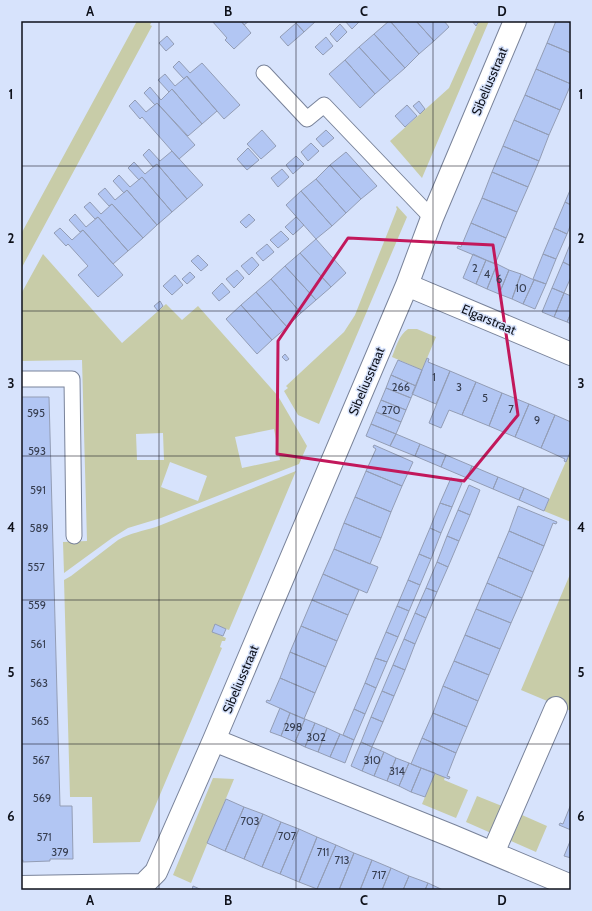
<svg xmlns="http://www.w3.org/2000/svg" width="592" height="911" font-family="Cabin,sans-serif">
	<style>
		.green { fill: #c8cca8; fill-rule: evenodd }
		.building { fill: #b2c6f3; stroke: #939db5 }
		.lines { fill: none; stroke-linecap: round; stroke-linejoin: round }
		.service-casing { stroke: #79839a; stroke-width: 17 }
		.minor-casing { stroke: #79839a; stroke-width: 24 }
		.service { stroke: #fff; stroke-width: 15 }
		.minor { stroke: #fff; stroke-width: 22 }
		.marked { fill: none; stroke: #c2185b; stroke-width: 3; stroke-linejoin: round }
		.grid { fill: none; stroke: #0e111a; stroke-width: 1; stroke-opacity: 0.55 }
		.labels { text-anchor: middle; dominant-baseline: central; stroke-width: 3; stroke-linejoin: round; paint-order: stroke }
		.number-label { font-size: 11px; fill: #373e50 }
		.street-label { font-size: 13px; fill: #0e111a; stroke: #d7e3fc }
		.neatline { fill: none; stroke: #0e111a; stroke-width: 1.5 }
		.grid-label { font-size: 13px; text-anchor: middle; font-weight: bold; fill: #0e111a }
	</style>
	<rect width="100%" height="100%" fill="#d7e3fc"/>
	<path class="green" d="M137,21H152L150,25L152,26L21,269V234Z
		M479,21H489L422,178L390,141L449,88Z
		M397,206L407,217L319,424L298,415L284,391L288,388L286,386L344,332L355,315L397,209L396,207Z
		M43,254L122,343L166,304L182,320L198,306L278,396L307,446L299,464L161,518L128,528L112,538L64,573L63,542L87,541L82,360L21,361V294ZM274,429L280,460L242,468L235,437ZM163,433L164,460H137L136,434ZM170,462L207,476L198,501L161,487Z
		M408,329H417L436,337L422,370L392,357C396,347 399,335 408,329Z
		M571,450V522L544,511Z
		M296,471L229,630L215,625L213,632L226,638L225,641H222L220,647L222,648L140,842L93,843L92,797H70L64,580L71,576L118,540C131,533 142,531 156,527Z
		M571,572V711L521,690Z
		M435,773L445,777L444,780L468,790L456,818L422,804Z
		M213,778L234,779L191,883L173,875Z
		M477,796L502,806L491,833L466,822Z
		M522,815L547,826L536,852L511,841Z"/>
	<path class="building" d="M212,21H241L251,33L234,49L225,40L227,38Z
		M241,21H249L244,25Z
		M298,21H316L304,32L296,23Z
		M345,21H360L352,29Z
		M389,21H390L419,54L405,68L374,34Z
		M390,21H416L434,41L419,54Z
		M416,21H444L449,27L434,41Z
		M472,21H479L476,26Z
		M556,21H566L571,23V53L547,43Z
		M296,23L304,32L288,46L280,37Z
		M340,24L347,32L337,42L330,34Z
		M374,34L405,68L390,81L359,47Z
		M167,36L174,44L166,51L159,43Z
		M326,37L333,46L323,55L315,47Z
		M547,43L571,53V84L536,69Z
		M359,47L390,81L375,94L345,60Z
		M345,60L375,94L360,108L329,74Z
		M179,61L190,73L202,63L240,105L224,119L188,78L187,76L184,79L173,67Z
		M536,69L571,84L560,110L525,95Z
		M165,74L175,86L187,76L217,111L202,124L172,89L169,92L158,80Z
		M150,87L161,100L172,89L202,124L188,136L157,103L155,105L144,93Z
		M525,95L560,110L549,135L514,120Z
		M135,100L146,112L157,103L195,145L179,159L142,117L140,119L129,106Z
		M419,101L425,109L420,114L413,106Z
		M407,105L417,116L405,127L395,116Z
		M514,120L549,135L539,161L503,146Z
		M262,130L276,146L261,159L247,144Z
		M326,130L334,138L323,147L316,139Z
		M311,143L319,151L308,161L301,152Z
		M503,146L539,161L528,187L492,172Z
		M248,148L259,160L247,170L237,159Z
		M149,149L160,161L172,151L203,185L187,199L157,164L153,167L143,155Z
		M346,152L377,186L361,199L330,165Z
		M296,156L304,164L293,174L286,165Z
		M134,162L145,174L157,164L187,199L172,212L142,177L139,180L128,168Z
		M330,165L361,199L346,213L316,179Z
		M282,169L289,177L278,187L271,178Z
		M492,172L528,187L517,212L482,198Z
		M119,175L130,187L142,177L172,212L157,225L127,190L124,193L113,181Z
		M316,179L346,213L332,226L301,191Z
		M105,188L115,200L127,190L157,225L143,238L112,204L109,206L98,194Z
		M571,188V205L565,202Z
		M301,191L332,226L316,239L286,205Z
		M482,198L517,212L506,238L471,223Z
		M90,202L101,214L112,204L143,238L128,251L98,217L95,219L84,207Z
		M565,202L571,205V224L567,234L554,228Z
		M75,214L86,227L98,217L128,251L113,264L83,230L80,232L69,220Z
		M249,214L255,220L246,228L240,222Z
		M296,217L304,225L293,235L285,227Z
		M471,223L506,238L495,264L457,248L458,246L461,247Z
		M60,228L72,240L83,230L123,275L98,297L78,275L88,266L68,244L66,246L54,233Z
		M554,228L567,234L556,259L543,254Z
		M281,231L289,239L278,248L270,240Z
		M316,239L346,273L331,287L300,253Z
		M571,242V266L563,262Z
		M267,244L274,252L263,261L256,253Z
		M300,253L331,287L316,300L285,266Z
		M473,254L486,260L476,284L463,278Z
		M543,254L556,259L546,284L533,279Z
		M198,255L208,265L201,271L191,261Z
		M252,257L259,265L249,275L241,266Z
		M486,260L497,264L487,289L476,284Z
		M563,262L571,266V277L564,293L552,288Z
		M497,264L509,270L499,294L487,289Z
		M285,266L316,300L301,313L271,279Z
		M237,270L244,278L234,288L226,279Z
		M509,270L521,274L512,299L499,294Z
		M190,272L195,277L187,284L182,279Z
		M521,274L534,280L523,304L512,299Z
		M175,275L183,285L172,295L163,286Z
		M271,279L301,313L287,327L256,292Z
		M534,280L546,284L535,309L523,304Z
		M222,283L230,292L219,301L212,293Z
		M552,288L564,293L554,317L542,312Z
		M256,292L287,327L272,340L241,305Z
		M564,293L571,296V313L567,322L554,317Z
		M160,301L163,306L158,311L154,306Z
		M241,305L272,340L257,354L226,319Z
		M571,313V324L567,322Z
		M285,354L289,359L286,361L282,357Z
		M427,358L429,359L428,362L450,371L436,404L412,394Z
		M398,360L422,370L416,386L391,375Z
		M450,371L476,382L462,415L449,410L441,428L429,423Z
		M391,375L416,386L411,398L386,388Z
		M476,382L502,393L489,426L462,415Z
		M386,388L411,398L406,410L381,400Z
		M502,393L529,404L515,437L489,426Z
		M21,397H49L60,806H72L73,859H50V861L23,862V860H21Z
		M381,400L406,410L401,422L376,412Z
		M529,404L555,415L541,448L515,437Z
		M376,412L401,422L396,434L371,424Z
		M555,415L571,422V450L566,462L564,461L565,459L541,448Z
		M371,424L396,434L390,446L366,436Z
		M396,434L420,444L415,456L390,446Z
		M420,444L446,455L441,467L415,456Z
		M374,445L413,462L402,486L366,471L376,449L373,447Z
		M446,455L472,466L467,478L441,467Z
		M472,466L498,477L493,489L467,478Z
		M366,471L402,486L391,512L355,497Z
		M498,477L524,488L519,500L493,489Z
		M451,478L462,483L452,507L440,503Z
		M469,485L480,490L470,515L458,510Z
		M524,488L549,499L544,511L519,500Z
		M355,497L391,512L381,538L344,523Z
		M440,503L452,507L441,533L430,528Z
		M518,506L557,522L556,524L553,523L544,546L509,531Z
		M458,510L470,515L459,541L447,536Z
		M344,523L381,538L370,564L334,549Z
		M430,528L441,533L431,559L419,554Z
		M509,531L544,546L533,572L498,557Z
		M447,536L459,541L448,567L437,562Z
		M334,549L378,567L367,593L323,574Z
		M419,554L431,559L420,585L408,580Z
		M498,557L533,572L522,598L487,583Z
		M437,562L448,567L437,592L426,588Z
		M323,574L359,590L348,615L312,600Z
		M408,580L420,585L409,611L397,606Z
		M487,583L522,598L511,623L476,609Z
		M426,588L437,592L426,618L415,613Z
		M312,600L348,615L337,641L301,626Z
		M397,606L409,611L398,637L386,632Z
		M476,609L511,623L500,649L465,635Z
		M415,613L426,618L415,644L404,639Z
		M215,624L226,629L223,636L212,632Z
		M301,626L337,641L326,667L290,652Z
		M386,632L398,637L387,662L375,658Z
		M465,635L500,649L489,675L454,661Z
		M404,639L415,644L405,670L393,665Z
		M290,652L326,667L315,693L280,678Z
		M375,658L387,662L376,688L365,683Z
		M454,661L489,675L478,701L443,686Z
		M393,665L405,670L394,696L382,691Z
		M280,678L315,693L304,719L266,702L267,700L270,701Z
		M365,683L376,688L365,714L354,709Z
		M443,686L478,701L467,727L433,713Z
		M382,691L394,696L383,722L371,717Z
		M280,708L290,713L281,736L270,732Z
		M354,709L365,714L354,740L343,735Z
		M290,713L305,719L295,742L281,736Z
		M433,713L467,727L456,753L422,738Z
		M371,717L383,722L372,747L361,742Z
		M305,719L315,723L305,747L295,742Z
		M315,723L327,728L318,752L305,747Z
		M327,728L340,734L330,757L318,752Z
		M340,734L354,740L345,763L330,757Z
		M422,738L456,753L447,776L450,777L449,779L411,764Z
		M361,742L372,747L362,771L351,766Z
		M372,747L384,752L374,776L362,771Z
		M384,752L396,758L387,781L374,776Z
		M396,758L409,763L399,786L387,781Z
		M409,763L421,768L411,792L399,786Z
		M421,768L435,773L425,797L411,792Z
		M226,799L244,807L225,851L207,843Z
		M571,804V830L559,825L560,823L563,824Z
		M244,807L263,814L244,859L225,851Z
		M263,814L281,822L262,867L244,859Z
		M281,822L299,829L280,874L262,867Z
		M299,829L317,837L299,882L280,874Z
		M317,837L336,845L317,889L299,882Z
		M571,839V858L564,856Z
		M336,845L354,853L339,890H319L317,889Z
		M354,853L372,860L360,890H339Z
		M372,860L391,868L382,890H360Z
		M391,868L409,876L403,890H382Z
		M409,876L428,883L425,890H403Z
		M428,883L443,890H425Z
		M193,886L202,890H192Z"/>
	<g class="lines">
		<defs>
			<path id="service" d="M264,73L307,119L324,105L432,218
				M21,379H72L74,536"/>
			<path id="minor" d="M407,285L571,354
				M214,740L452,836L571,886
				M493,853L556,708
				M21,887L143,885L156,872L214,740L407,285L432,218L515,21"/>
		</defs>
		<use href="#service" class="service-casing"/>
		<use href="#minor" class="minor-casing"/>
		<use href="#service" class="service"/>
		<use href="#minor" class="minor"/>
	</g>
	<path class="marked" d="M348,238L493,245L518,415L464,481L277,454L278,341Z"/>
	<path class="grid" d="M159,21V890M296,21V890M433,21V890M21,166H571M21,311H571M21,456H571M21,600H571M21,744H571"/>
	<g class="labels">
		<g class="number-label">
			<text x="475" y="268">2</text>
			<text x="487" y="274">4</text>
			<text x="499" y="279">6</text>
			<text x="521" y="288">10</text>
			<text x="434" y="377">1</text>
			<text x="401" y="387">266</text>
			<text x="459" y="387">3</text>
			<text x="485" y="398">5</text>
			<text x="511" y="409">7</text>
			<text x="391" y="410">270</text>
			<text x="36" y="413">595</text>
			<text x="537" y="420">9</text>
			<text x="37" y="451">593</text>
			<text x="38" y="490">591</text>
			<text x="39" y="528">589</text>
			<text x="36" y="567">557</text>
			<text x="37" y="605">559</text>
			<text x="38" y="644">561</text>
			<text x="39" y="683">563</text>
			<text x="40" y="721">565</text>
			<text x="293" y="727">298</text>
			<text x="316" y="737">302</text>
			<text x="41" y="760">567</text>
			<text x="372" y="760">310</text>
			<text x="397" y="771">314</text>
			<text x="42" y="798">569</text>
			<text x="250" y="821">703</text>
			<text x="287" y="836">707</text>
			<text x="44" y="837">571</text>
			<text x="60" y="852">379</text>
			<text x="323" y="852">711</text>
			<text x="342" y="860">713</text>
			<text x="379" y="875">717</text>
		</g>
		<g class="street-label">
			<text transform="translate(489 81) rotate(-67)">Sibeliusstraat</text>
			<text transform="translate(489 319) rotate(23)">Elgarstraat</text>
			<text transform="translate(366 381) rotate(-67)">Sibeliusstraat</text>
			<text transform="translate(240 679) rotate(-67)">Sibeliusstraat</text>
		</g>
	</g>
	<rect width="592" height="911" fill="none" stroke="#d7e3fc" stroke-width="44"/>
	<rect x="22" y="22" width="548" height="867" class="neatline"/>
	<g class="grid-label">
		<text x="90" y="16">A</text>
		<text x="228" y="16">B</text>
		<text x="364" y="16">C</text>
		<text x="502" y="16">D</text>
		<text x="11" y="99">1</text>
		<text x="581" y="99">1</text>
		<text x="11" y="243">2</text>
		<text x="581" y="243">2</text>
		<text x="11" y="388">3</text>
		<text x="581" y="388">3</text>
		<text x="11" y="532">4</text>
		<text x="581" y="532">4</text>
		<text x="11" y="677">5</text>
		<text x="581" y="677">5</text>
		<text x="11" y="821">6</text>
		<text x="581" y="821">6</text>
		<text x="90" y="905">A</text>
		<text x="228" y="905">B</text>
		<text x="364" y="905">C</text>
		<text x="502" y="905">D</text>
	</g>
</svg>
